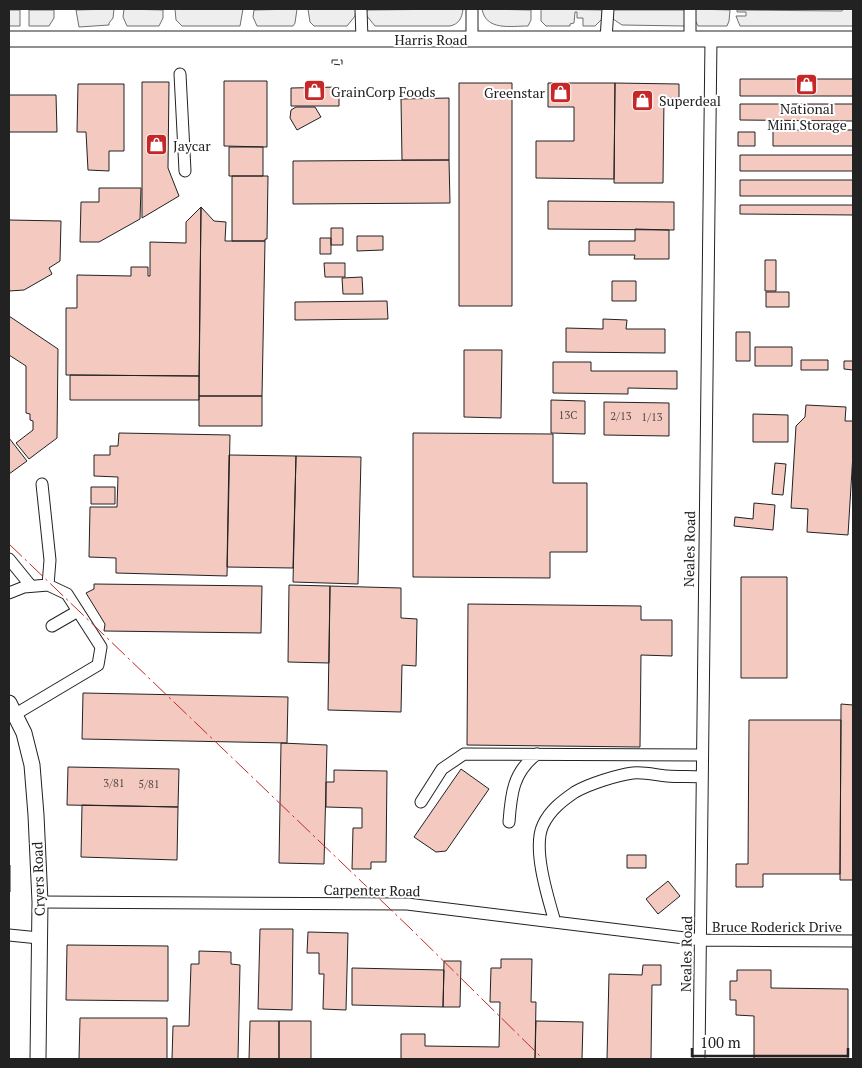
<svg xmlns="http://www.w3.org/2000/svg" width="862" height="1068" font-family="'PT Serif',serif">
	<style>
		.green { fill: #eee; stroke: #6f6f6f }
		.building { fill: #f3c9c0; stroke: #222 }
		.lines { fill: none; stroke-linecap: round; stroke-linejoin: round }
		.minor-casing { stroke: #222; stroke-width: 13 }
		.major-casing { stroke: #222; stroke-width: 17 }
		.minor { stroke: #fff; stroke-width: 11 }
		.major { stroke: #fff; stroke-width: 15 }
		.fence { stroke: #222; stroke-width: 1; stroke-dasharray: 6 2.5; stroke-linecap: butt }
		.power { stroke: #c62828; stroke-width: 1; stroke-dasharray: 18 4 2.5 4; stroke-linecap: butt }
		.labels { text-anchor: middle; dominant-baseline: central; stroke-width: 4; stroke-linejoin: round; paint-order: stroke }
		.number-label { font-size: 11px; fill: #564c4a }
		.street-label { font-size: 14px; fill: #222; stroke: #fff }
		.poi-label { font-size: 14px; fill: #222; stroke: #fff; text-anchor: start }
	</style>
	<rect width="100%" height="100%" fill="#fff"/>
	<path class="green" d="M114,9L113,18L109,23V25L79,27L76,10Z
		M124,9L163,10V18L159,26H127L123,17Z
		M175,9H243L240,26H182L176,20Z
		M297,9L295,23L293,26H257L253,17L254,10Z
		M308,9H356L355,16L347,26H314L310,22Z
		M463,9C462,18 459,24 450,26H375L366,15L367,10Z
		M482,9L531,10V20L528,26C510,26 486,31 482,9Z
		M541,9L603,10L602,19L595,26H583V18H577V12H575L574,23L570,24V26H546L541,21Z
		M694,9L730,10L729,21L727,26H698L694,18Z
		M843,9H853V26H740L736,16H746V12H737V10L842,11Z
		M9,10H20V26H9Z
		M29,10H54V18L49,26H29Z
		M613,10H688V18L684,26L622,25L613,19Z"/>
	<path class="building" d="M740,79H853V96H740Z
		M224,81H267V147L224,146Z
		M142,82H169L168,168L179,196L142,218Z
		M459,83H512V306H459Z
		M548,83H615L614,179L536,178V141H574V107H548Z
		M615,83L679,84V98H664L663,183H614Z
		M78,84H124V151H109V171L88,170L86,132H77Z
		M339,87V106H291V88Z
		M9,95H56L57,132H9Z
		M449,98V160H402L401,99Z
		M740,104H853V121L740,120Z
		M296,107H315L321,117L297,130L290,118L291,110Z
		M773,130H853V146H773Z
		M738,132H755V146H738Z
		M229,147H263V176H229Z
		M740,155H853V171H740Z
		M449,160L450,203L293,204V161Z
		M232,176H268L267,239H265V241H232Z
		M740,180H853V196H740Z
		M99,188H141L140,219L99,242H80L81,202H99Z
		M548,201L674,202V230L548,229Z
		M740,205H853V215L740,214Z
		M201,207L199,376L66,375V308H77V275L131,276V267H148V276H150V242L186,243V222Z
		M201,207L214,221L226,222L225,241H265L262,396H199Z
		M9,220L61,221L60,261L49,268L52,274L24,290L9,291Z
		M331,228H343V245H331Z
		M635,229L669,230V259H634L635,255H589V241H635Z
		M357,236H383V250L357,251Z
		M320,238H331V254H320Z
		M765,260H776V291H765Z
		M324,263H345V277H325Z
		M362,277L363,294H343L342,278Z
		M612,281H636V301H612Z
		M766,292H789V307H766Z
		M387,301L388,319L295,320V302Z
		M9,316L58,349L57,438L29,459L16,443L33,430V421L30,420V414L26,413V366L9,355Z
		M603,319L627,320L626,329H665V353L566,352V328L603,329Z
		M736,332H750V361H736Z
		M755,347H792V366H755Z
		M464,350H502L501,418L464,417Z
		M801,360H828V370H801Z
		M844,361H853V370L844,369Z
		M553,362H591V371H677V389L628,388V394L553,393Z
		M70,375L199,376V400H70Z
		M199,396H262V426H199Z
		M551,400L585,401V434L551,433Z
		M604,402L669,403V436L604,435Z
		M806,405L846,407L845,421H853V454L848,535L807,532L808,509L791,508L796,426L805,417Z
		M753,414L788,415V442H753Z
		M119,433L230,435L227,576L116,573V558L89,557L90,507H117L118,477L94,476V455H110V446H118Z
		M413,433L553,434V483H587V552H550V578L413,577Z
		M9,438L27,461L9,474Z
		M229,455L296,456L293,568L227,567Z
		M296,456L361,457L358,584L293,582Z
		M775,463L786,464L783,495L772,494Z
		M91,487H115V504H91Z
		M754,503L775,505L773,530L734,526L735,517L753,519Z
		M741,577H787V678H741Z
		M94,584L262,586L261,633L104,631L105,624L86,593L94,589Z
		M289,585L330,586L329,663L288,662Z
		M330,586L401,588V618L417,619L416,666L402,665L401,712L328,710Z
		M468,604L641,606V620H672V656L641,655L640,747L467,745Z
		M83,693L288,697L287,743L82,739Z
		M841,704L853,705V880H840Z
		M749,720H841L840,874H763V887H736V864H748Z
		M281,743L327,745L324,864L279,863Z
		M68,767L179,769L178,807L67,805Z
		M461,769L489,789L446,851L436,852L414,837Z
		M334,770L387,771L386,862H371V869H352L353,828H362V808L326,807V782H334Z
		M82,805L178,807L177,860L81,857Z
		M627,855H646V868H627Z
		M9,865H10V892H9Z
		M668,881L680,896L658,914L646,899Z
		M260,929H293L292,1010L258,1009Z
		M308,932L348,933L346,1010L323,1009L324,974H319V953H307Z
		M67,945L168,946V1001L66,1000Z
		M199,951L231,952V964L240,965L238,1059H172L173,1026H189L191,964H199Z
		M501,959H532L531,1002H536L535,1059H401V1034H425V1046L499,1047L500,1002H490L491,968H501Z
		M444,961H461L460,1007H443Z
		M643,965H661V985H652L651,1059H607L609,974L642,975Z
		M352,968L444,970L443,1007L352,1005Z
		M737,970H771V988L848,989V1059H754V1016L736,1015V1000H730V981H737Z
		M80,1018H167V1059H79Z
		M250,1021H279V1059H249Z
		M279,1021H311V1059H279Z
		M536,1021L583,1022L582,1059H535Z"/>
	<g class="lines">
		<defs>
			<path id="minor" d="M361,9L362,39
				M472,39V9
				M606,39L608,9
				M690,39V9
				M180,74L185,171
				M42,484L50,560L48,585
				M9,559L31,586
				M9,593L24,587L48,585
				M52,626L78,611
				M14,715L98,665L101,647L67,594L48,585
				M421,802L442,769L464,754L702,755
				M509,822C511,794 513,772 537,754
				M40,902L407,904L701,940L853,941
				M555,922C548,898 532,848 543,825C550,810 562,801 575,792C589,784 617,775 633,773C645,772 656,775 667,776C679,777 691,776 702,777
				M9,935L39,938
				M699,1059L711,39"/>
			<path id="major" d="M9,39H853
				M9,703L24,733L32,765L36,815L40,902L38,1059"/>
		</defs>
		<use href="#minor" class="minor-casing"/>
		<use href="#major" class="major-casing"/>
		<use href="#minor" class="minor"/>
		<use href="#major" class="major"/>
		<path class="fence" d="M332,60H342V65L332,64Z"/>
		<path class="power" d="M9,544L412,930L543,1059"/>
	</g>
	<defs>
		<symbol id="shop-square" viewBox="-11 -11 22 22"><rect x="-9" y="-9" width="18" height="18" rx="4" fill="#c62828" stroke="#fff"/><path d="M-5-2.5h2.3a2.7 3.5 0 0 1 5.4 0H5L5.5 6h-11ZM-1.5-2.5h3a1.5 2.3 0 0 0-3 0Z" fill="#fff"/></symbol>
	</defs>
	<g fill-rule="evenodd">
		<use href="#shop-square" x="794" y="72" width="25" height="25"/>
		<use href="#shop-square" x="302" y="78" width="25" height="25"/>
		<use href="#shop-square" x="548" y="80" width="25" height="25"/>
		<use href="#shop-square" x="630" y="88" width="25" height="25"/>
		<use href="#shop-square" x="144" y="132" width="25" height="25"/>
	</g>
	<g class="labels">
		<g class="number-label">
			<text x="568" y="415">13C</text>
			<text x="621" y="416">2/13</text>
			<text x="652" y="417">1/13</text>
			<text x="114" y="783">3/81</text>
			<text x="149" y="784">5/81</text>
		</g>
		<g class="street-label">
			<text x="431" y="39">Harris Road</text>
			<text transform="translate(689 549) rotate(-89)">Neales Road</text>
			<text transform="translate(38 879) rotate(-92)">Cryers Road</text>
			<text transform="translate(372 890) rotate(1)">Carpenter Road</text>
			<text x="777" y="926">Bruce Roderick Drive</text>
			<text transform="translate(686 954) rotate(-89)">Neales Road</text>
		</g>
		<g class="poi-label">
			<text x="331" y="91">GrainCorp Foods</text>
			<text x="545" y="92" text-anchor="end">Greenstar</text>
			<text x="659" y="100">Superdeal</text>
			<text x="807" y="108" text-anchor="middle">National<tspan x="807" dy="16">Mini Storage</tspan></text>
			<text x="173" y="145">Jaycar</text>
		</g>
	</g>
	<rect width="862" height="1068" fill="none" stroke="#222222" stroke-width="20"/>
	<path d="M692 1048v8h156v-8" fill="none" stroke="#222222" stroke-width="2.5"/>
	<text x="700" y="1048" font-size="15" fill="#222222" stroke="#ffffff" stroke-width="4" paint-order="stroke">100 m</text>
</svg>
